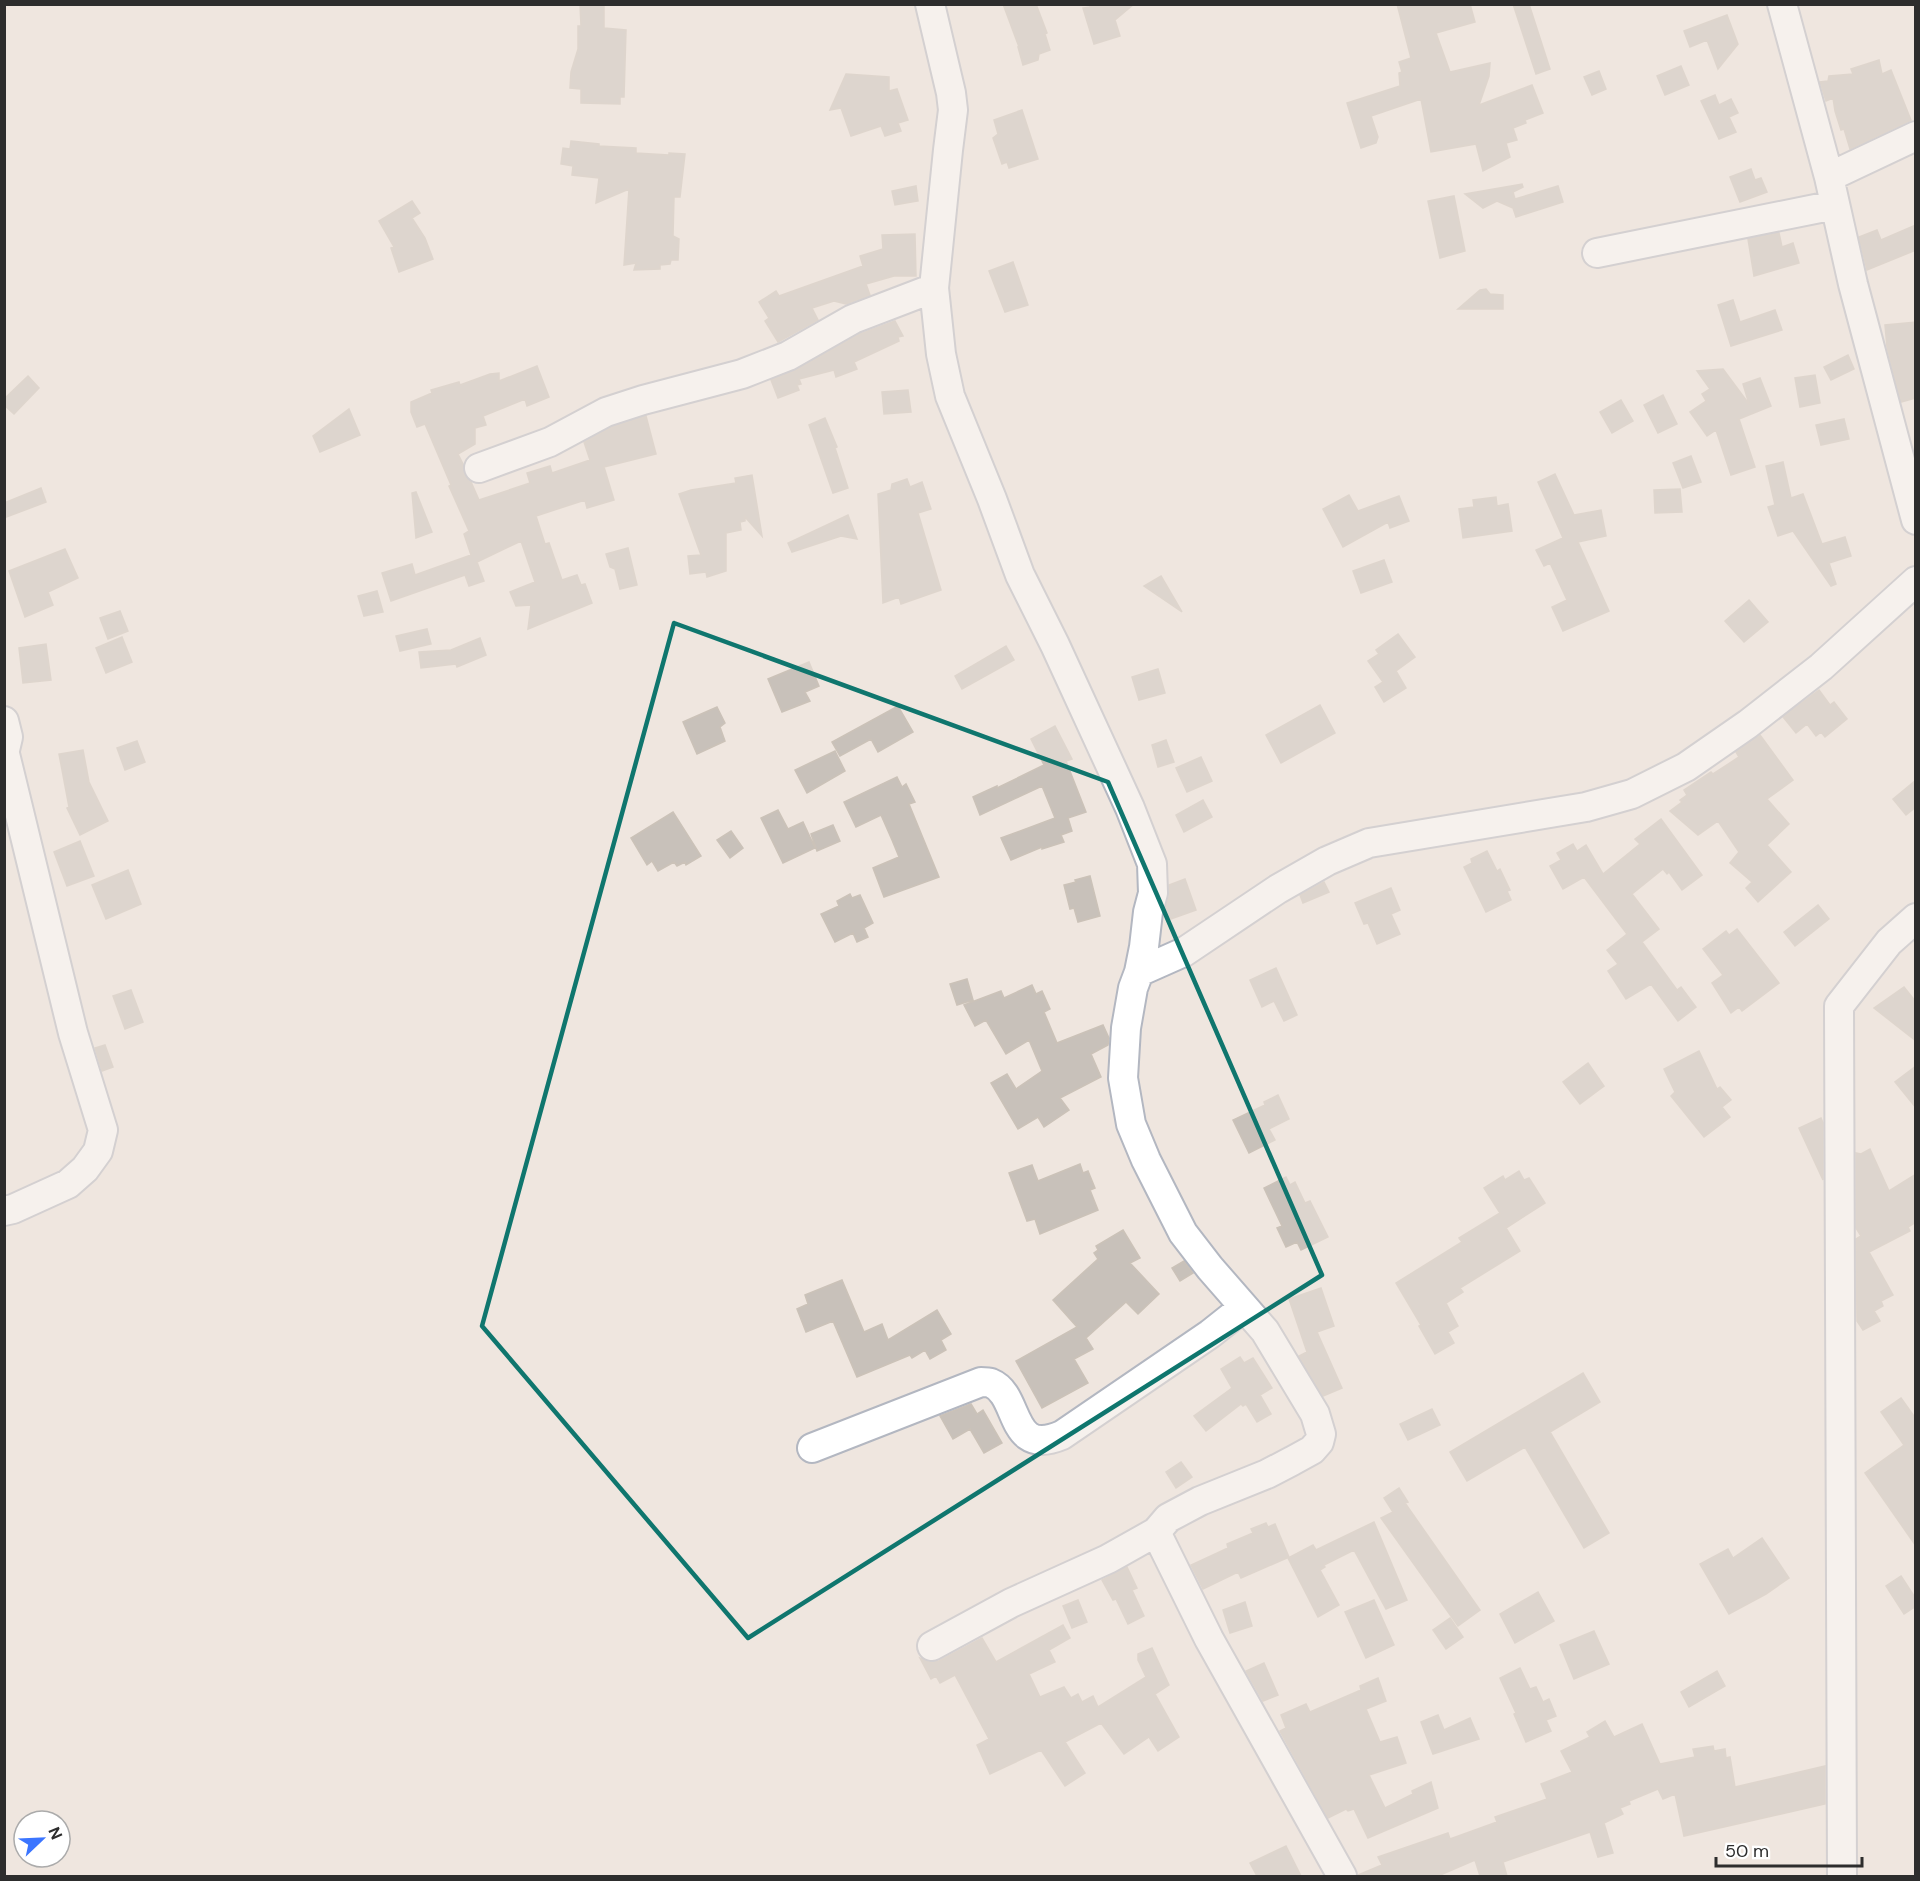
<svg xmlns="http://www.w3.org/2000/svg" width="1920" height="1881" font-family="'DM Sans',sans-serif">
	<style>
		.building { fill: #c8c1ba; stroke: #cbc2b8; stroke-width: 1.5 }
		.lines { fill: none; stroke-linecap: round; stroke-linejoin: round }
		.minor-casing { stroke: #b3b7c1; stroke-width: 32 }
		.minor { stroke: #fff; stroke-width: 28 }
		.marked { fill: none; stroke: #0f766e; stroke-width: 4.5; stroke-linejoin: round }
	</style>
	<rect width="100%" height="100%" fill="#efe6df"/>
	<path class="building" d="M580,4H604V28L626,30L624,97H620V104L581,103V89L570,88L571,72L578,49V26H581Z
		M1003,4H1036L1047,33L1045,34L1050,50L1039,54L1038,60L1023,65L1018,47H1019Z
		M1090,4H1134L1115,20L1120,36L1094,44L1083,8L1090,7Z
		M1397,4H1470L1475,22L1436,33L1450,72L1490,63L1489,76L1479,105L1532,85L1543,113L1525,120L1526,123L1513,128L1517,140L1506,143L1510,157L1483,171L1476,144L1431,152L1421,99L1371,116L1378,137L1376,143L1361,148L1347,103L1400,86L1399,73L1402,72L1399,62L1411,58Z
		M1513,4H1529L1550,69L1536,74Z
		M1727,15L1738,44L1718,69L1707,40L1690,47L1684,31Z
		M1879,60L1882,74L1891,70L1911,120L1850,149L1844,129L1841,130L1835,111L1833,98L1826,101L1820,82L1828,81L1829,76L1853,74L1851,69Z
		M1681,66L1689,85L1665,95L1657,76Z
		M1599,71L1606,89L1592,95L1584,77Z
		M846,74L889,77V91L897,89L908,120L898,123L901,131L885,136L881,126L851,136L841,108L830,110Z
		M1715,95L1719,105L1731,99L1738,113L1729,117L1736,132L1719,139L1701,101Z
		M1022,110L1038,159L1009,168L1007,162L1002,164L993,138L998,134L994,120Z
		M571,141L599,144V146L636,148V153L669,155V153L685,154L680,197H674L673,236L679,239L678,260H671L670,264L660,265V269L634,270L636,263L624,265L629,189L596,203L599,178L572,175L573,166L561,164L563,148L570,149Z
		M1751,169L1755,180L1761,178L1767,192L1740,202L1730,177Z
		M1522,184L1523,187L1513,192L1515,199L1558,186L1563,202L1516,217L1513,208L1497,201L1483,208L1465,194Z
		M916,186L918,201L895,205L892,191Z
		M1454,196L1465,251L1440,258L1428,201Z
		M412,201L420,213L412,218L425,238L433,259L399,272L391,248L394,247L379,221Z
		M1916,225V250L1867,270L1859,237L1877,230L1881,240Z
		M1779,233L1782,247L1793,243L1799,263L1754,276L1748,239Z
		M915,234L916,276H894L866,284L870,295L846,304L834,301L812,308L818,320L778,342L765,321L769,318L759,302L776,291L779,296L863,266L860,256L883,249L882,235Z
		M1013,262L1028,305L1005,312L989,271Z
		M1486,289L1490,294L1503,295V309H1458L1480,290Z
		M1733,300L1740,322L1775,310L1782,330L1731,346L1718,305Z
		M895,321L903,336L898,337L899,341L854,362L857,369L836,377L834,370L799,379L801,384L797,385L799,390L778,398L771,380L796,370L860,334Z
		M1916,322V398L1901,402L1887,347L1885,325Z
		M1848,355L1854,369L1831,380L1824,367Z
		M537,366L549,397L527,406L525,399L483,416L486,425L475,428V444L458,454L463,464L464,474L471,482L479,500L530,483L527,473L550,466L552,473L590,460L584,442L612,427L646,416L656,454L604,467L614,500L587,508L585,500L536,516L545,544L549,543L562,580L577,575L581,585L585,584L592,603L528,629L531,605L516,606L510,592L535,582L521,541L477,562L484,581L469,586L465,575L391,601L382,573L412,564L415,575L471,555L464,534L469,531L449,486L451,485L425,424L417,427L411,412V402L432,393L431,390L459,382L460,385L490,374L499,373V381Z
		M1723,369L1749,404L1743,384L1760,378L1771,406L1739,419L1755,467L1731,475L1716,430L1707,436L1690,412L1706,401L1702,394L1710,389L1697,371Z
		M1815,375L1820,403L1800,407L1795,378Z
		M28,376L39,388L14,414L4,405V399Z
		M908,390L911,412L884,414L882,392Z
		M1663,395L1677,424L1658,433L1644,405Z
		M1621,400L1633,421L1612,433L1600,412Z
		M349,409L360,435L320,452L313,436Z
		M825,418L837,447L835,448L848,488L833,493L809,425Z
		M1844,419L1849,439L1821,445L1816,425Z
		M1691,456L1701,482L1683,488L1673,463Z
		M1783,462L1791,498L1803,494L1822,544L1845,537L1851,556L1829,563L1836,584L1831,586L1793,531L1778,536L1768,507L1775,505L1766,466Z
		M1555,474L1574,515L1601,510L1606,536L1578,542L1609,611L1563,631L1552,607L1567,600L1550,563L1544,566L1536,550L1563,538L1538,482Z
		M752,475L762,536L745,517V521L740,522L741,530L726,533V571L707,577L706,572L690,574L688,556L701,555L679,494L691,490L736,483L735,478Z
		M907,479L910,487L922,482L931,509L918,513L941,590L901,604L899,597L883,603L878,494L891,490L892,484Z
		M41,488L46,502L4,518V503Z
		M1680,489L1682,512L1655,513L1654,490Z
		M416,492L432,532L416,538L412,493Z
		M1349,495L1358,511L1399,496L1409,521L1390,528L1388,522L1343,547L1323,509Z
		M1496,497L1497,506L1508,504L1512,531L1463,538L1459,509L1474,507L1473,500Z
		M848,515L857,539L841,536L792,552L788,543Z
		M628,548L637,585L620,589L615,569L610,567L606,554Z
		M65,549L78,578L48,592L53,605L25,617L9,571Z
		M1384,560L1392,582L1361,593L1353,571Z
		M1161,576L1182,612L1144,586Z
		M377,591L383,612L364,616L358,596Z
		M1749,600L1768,622L1744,642L1725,621Z
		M120,611L128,631L108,639L100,618Z
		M427,629L431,644L400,651L396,636Z
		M1398,634L1415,657L1396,671L1406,688L1384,702L1375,687L1383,682L1368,661L1379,654L1376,650Z
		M122,637L132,662L106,673L96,648Z
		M480,638L486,655L457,667L456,664L421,668L419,652L451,650Z
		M46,644L51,680L23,683L19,648Z
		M1006,646L1014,660L962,689L955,676Z
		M809,662L819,686L805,692L810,701L782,712L768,679Z
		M1158,669L1165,693L1139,700L1132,677Z
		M1819,690L1830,705L1834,702L1847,719L1825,737L1821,732L1816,736L1807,724L1796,733L1783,717Z
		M1320,705L1335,733L1281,763L1266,735Z
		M898,706L913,732L878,752L871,739L840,756L832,742Z
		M717,707L725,723L720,727L725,741L697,754L683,722Z
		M1055,726L1072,759L1066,761L1086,812L1068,818L1072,831L1061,835L1064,842L1042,849V847L1011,860L1001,838L1055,818L1042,786L980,815L973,797L997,786V788L1044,765L1031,739Z
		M1760,735L1793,780L1767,799L1789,824L1767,845L1791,872L1758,902L1746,888L1752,882L1730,863L1739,852L1718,821L1698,835L1670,811L1682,802L1680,800L1687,795L1684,790L1711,772L1713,774L1739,757L1736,752Z
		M1166,740L1174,762L1158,767L1152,745Z
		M137,741L145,762L125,770L117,748Z
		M83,750L89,782L108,821L80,835L67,808L69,807L59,754Z
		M835,751L845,771L807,793L795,770Z
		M1201,757L1212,781L1187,792L1176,768Z
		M897,777L902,787L906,784L915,802L909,804L939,877L884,897L873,868L899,857L892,840L881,815L856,827L844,802Z
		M1916,780V807L1906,815L1893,799Z
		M1203,800L1212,817L1184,832L1176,815Z
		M778,810L788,829L803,822L815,848L783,863L761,818Z
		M673,812L701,856L686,865L685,862L677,866L674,862L658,871L652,861L647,865L631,838Z
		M1661,819L1702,875L1682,890L1669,872L1667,874L1663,869L1632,894L1659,929L1642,942L1677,990L1681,987L1696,1007L1678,1021L1651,984L1626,999L1608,971L1618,964L1607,950L1627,934L1584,877L1563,889L1550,866L1561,860L1557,853L1573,844L1577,851L1586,845L1603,874L1640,844L1635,839Z
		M833,825L840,841L817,851L811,834Z
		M731,831L743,848L730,858L717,840Z
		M80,841L94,876L67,886L54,852Z
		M1487,851L1497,871L1500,869L1510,890L1507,891L1511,900L1486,912L1464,867L1472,863L1471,859Z
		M128,870L141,904L106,919L92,885Z
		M1090,876L1100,916L1078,922L1074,908L1070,909L1064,885L1076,882L1075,880Z
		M1185,879L1196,910L1168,920L1165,911L1169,897V885Z
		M1324,882L1329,892L1303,903L1300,895Z
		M1391,888L1400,910L1391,914L1400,934L1377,944L1368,923L1364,924L1355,903Z
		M850,894L852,898L860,895L873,923L864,928L868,937L857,942L853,933L835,942L821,914L839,906L837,901Z
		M1818,905L1829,919L1795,946L1784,932Z
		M1737,929L1779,983L1742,1011L1739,1007L1731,1013L1712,983L1723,975L1703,949L1726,931L1729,935Z
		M1276,968L1297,1015L1284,1021L1274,1001L1262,1007L1250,980Z
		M967,979L973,1000L957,1005L950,984Z
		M1032,985L1036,994L1042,991L1050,1009L1044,1012L1057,1043L1103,1025L1109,1038L1108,1045L1091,1054L1101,1077L1060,1098L1069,1110L1044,1127L1038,1117L1018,1129L991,1083L1007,1074L1016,1089L1042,1071L1029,1040L1006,1054L986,1020L975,1026L964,1005L1001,991L1004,998Z
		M1904,987L1916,1002V1041L1874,1008Z
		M131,990L143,1022L125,1029L113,996Z
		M105,1045L113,1067L102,1071L95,1048Z
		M1699,1051L1717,1089L1720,1087L1731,1100L1722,1107L1730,1117L1704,1137L1671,1096L1675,1092L1664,1069Z
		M1588,1063L1604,1086L1580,1104L1563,1082Z
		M1916,1066V1108L1895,1082Z
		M1278,1095L1289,1119L1269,1129L1275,1140L1249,1153L1233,1120L1265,1105L1264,1102Z
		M1821,1118L1823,1123V1180L1799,1128Z
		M1870,1149L1889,1191L1916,1174V1222L1908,1227L1910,1231L1869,1252L1893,1295L1881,1301L1883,1306L1874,1311L1880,1321L1863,1330L1857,1321L1856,1239L1861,1236L1856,1228V1153L1861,1154Z
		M1080,1164L1083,1173L1088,1171L1095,1188L1090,1190L1098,1210L1040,1234L1035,1219L1027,1221L1009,1173L1032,1165L1038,1181Z
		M1519,1171L1524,1180L1529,1178L1545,1203L1506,1228L1520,1251L1460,1288L1463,1292L1446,1303L1458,1326L1448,1332L1454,1343L1435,1354L1419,1326L1421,1325L1396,1283L1462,1242L1459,1238L1500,1213L1484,1188L1503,1176L1505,1180Z
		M1286,1177L1290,1185L1295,1182L1305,1203L1310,1201L1328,1237L1301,1250L1297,1242L1286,1247L1277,1228L1282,1226L1264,1188Z
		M1123,1230L1140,1258L1130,1263L1159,1294L1138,1314L1126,1302L1086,1338L1093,1349L1074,1359L1088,1383L1042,1408L1016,1361L1077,1327L1053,1300L1098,1259L1094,1253L1098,1250L1096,1246Z
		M1184,1261L1193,1273L1180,1281L1172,1268Z
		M842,1280L864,1332L882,1324L888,1340L937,1310L951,1334L941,1340L946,1350L930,1359L925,1350L912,1358L910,1355L857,1377L833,1321L806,1332L797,1309L808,1304L805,1295Z
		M1321,1288L1334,1326L1317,1332L1342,1388L1323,1396L1299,1356L1307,1352L1289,1299Z
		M1240,1357L1244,1363L1253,1358L1272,1388L1260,1395L1271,1414L1257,1422L1246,1404L1243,1406L1241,1404L1206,1431L1194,1416L1232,1388L1221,1369Z
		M1583,1373L1600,1402L1550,1432L1609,1533L1584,1548L1525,1447L1467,1481L1450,1452Z
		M1901,1398L1916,1419V1546L1865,1473L1904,1445L1881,1412Z
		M971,1404L977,1414L983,1410L1002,1443L984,1453L970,1429L953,1439L940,1416Z
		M1432,1409L1440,1425L1408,1440L1400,1424Z
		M1181,1462L1192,1477L1176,1488L1166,1472Z
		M1399,1488L1408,1502L1405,1503L1480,1610L1458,1626L1381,1518L1393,1512L1384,1498Z
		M1374,1522L1407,1600L1386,1609L1354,1550L1324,1565L1325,1567L1320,1570L1339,1605L1318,1617L1288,1558L1313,1545L1316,1550Z
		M1266,1523L1268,1527L1275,1524L1289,1557L1241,1578L1238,1572L1203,1589L1191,1565L1228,1548L1227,1544L1253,1533L1251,1529Z
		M1762,1538L1789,1578L1766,1594L1729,1614L1700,1564L1728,1549L1733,1558Z
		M1127,1567L1137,1588L1132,1590L1144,1616L1128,1624L1116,1599L1113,1600L1102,1580Z
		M1901,1576L1916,1599V1606L1904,1614L1886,1586Z
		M1538,1592L1554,1621L1515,1643L1500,1614Z
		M1078,1600L1087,1622L1072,1628L1063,1606Z
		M1374,1600L1394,1645L1366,1658L1345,1612Z
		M1245,1602L1252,1626L1230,1633L1223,1610Z
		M1450,1618L1463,1637L1446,1649L1433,1630Z
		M1063,1625L1070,1638L1049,1650L1055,1662L1029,1674L1040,1697L1064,1687L1071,1698L1078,1694L1082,1702L1093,1696L1098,1707L1146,1677L1138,1660V1654L1152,1648L1169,1685L1155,1694L1179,1737L1158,1751L1149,1737L1124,1754L1101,1723L1065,1742L1085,1773L1065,1786L1041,1750L990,1774L977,1745L989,1739L955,1675L940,1683L936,1676L931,1679L920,1658L931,1662L939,1661L982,1638L996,1662Z
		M1594,1631L1609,1664L1574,1679L1560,1645Z
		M1264,1663L1278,1695L1263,1701L1246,1671Z
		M1520,1668L1530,1689L1536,1687L1543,1702L1549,1699L1556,1716L1546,1720L1551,1731L1526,1742L1514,1714L1516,1713L1500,1678Z
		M1717,1671L1725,1686L1689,1707L1681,1692Z
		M1378,1678L1386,1701L1366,1709L1380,1742L1397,1737L1406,1763L1369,1775L1385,1808L1413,1794L1412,1791L1431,1782L1438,1808L1368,1838L1354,1809L1348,1811L1346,1809L1328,1818L1280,1731L1286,1728L1281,1715L1306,1704L1310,1712L1361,1690L1360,1686Z
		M1438,1715L1444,1730L1470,1718L1479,1739L1433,1754L1421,1722Z
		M1605,1721L1614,1737L1642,1724L1660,1764L1695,1757L1693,1749L1713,1746L1714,1751L1725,1749L1726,1758L1730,1757L1735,1787L1825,1766V1804L1684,1836L1675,1794L1663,1799L1658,1789L1629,1801L1630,1804L1620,1808L1623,1814L1604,1823L1613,1853L1598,1857L1590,1832L1503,1862L1507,1876H1480L1475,1860L1438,1876H1358V1875L1382,1865L1378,1857L1448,1833L1450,1839L1497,1822L1495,1817L1547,1799L1541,1784L1572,1772L1561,1751L1590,1737L1587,1732Z
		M1286,1846L1301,1876H1257L1250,1863Z"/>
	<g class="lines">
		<defs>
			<path id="minor" d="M930,4L951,93L953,110L948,150L934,288L941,354L950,396L992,499L1020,575L1055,645L1130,808L1152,864L1153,893L1148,912L1144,947L1139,972L1133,988L1126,1028L1123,1078L1131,1124L1146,1160L1183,1233L1210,1268L1265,1331L1315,1414L1321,1434L1319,1442L1312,1450L1292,1461L1267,1474L1200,1501L1168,1518L1156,1532L1108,1559L1011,1603L932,1646
				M1782,4L1829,177L1853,284L1916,520
				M1829,177L1916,136
				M1597,253L1835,205
				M479,468L550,442L606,412L643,400L742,374L788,356L853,319L934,288
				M4,721L8,737L4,754
				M1139,972L1184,952L1278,889L1327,861L1369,843L1586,807L1632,794L1686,767L1748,724L1821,667L1916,581
				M4,1211L13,1209L68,1184L85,1169L98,1151L103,1130L73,1033L5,754
				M812,1448L981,1382C984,1382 988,1382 991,1383C1021,1395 1008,1458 1062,1435L1210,1334L1244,1307
				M1156,1532L1209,1639L1342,1876
				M1842,1876L1839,1006L1889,942L1916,918"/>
		</defs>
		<use href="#minor" class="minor-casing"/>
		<use href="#minor" class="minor"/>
	</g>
	<path d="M0 0H1920V1881H0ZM674,623L1108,782L1322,1275L748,1638L482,1326Z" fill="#efe6df" fill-opacity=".55" fill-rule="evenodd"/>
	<path class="marked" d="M674,623L1108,782L1322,1275L748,1638L482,1326Z"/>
	<rect width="1920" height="1881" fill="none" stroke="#2d2d2d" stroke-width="12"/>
	<g transform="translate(42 1839) rotate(67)"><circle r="28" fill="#ffffff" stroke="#ababab" stroke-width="1.5"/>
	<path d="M0-4.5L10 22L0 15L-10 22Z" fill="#3b75ff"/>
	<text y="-9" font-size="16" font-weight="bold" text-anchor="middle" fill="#2d2d2d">N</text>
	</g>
	<path d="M1716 1857v9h146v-9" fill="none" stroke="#2d2d2d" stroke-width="3"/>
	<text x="1725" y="1857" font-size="18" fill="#2d2d2d" stroke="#ffffff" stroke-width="4.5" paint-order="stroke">50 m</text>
</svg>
